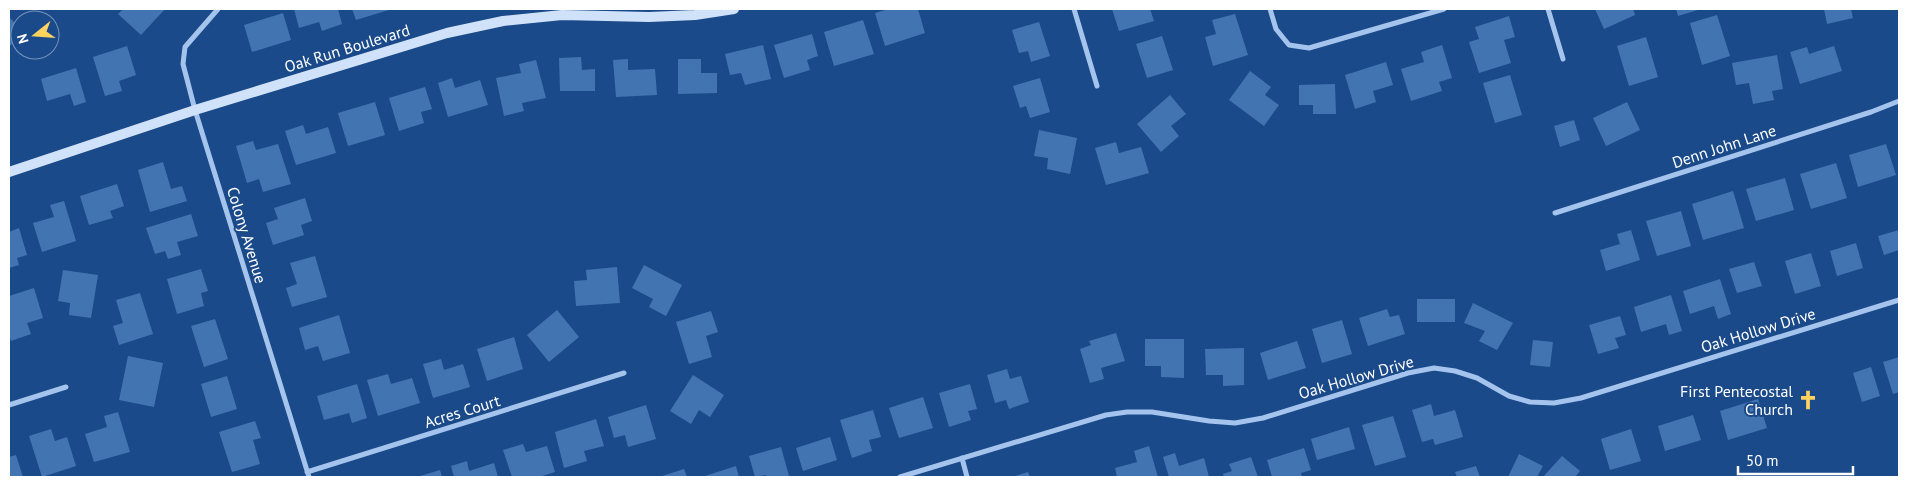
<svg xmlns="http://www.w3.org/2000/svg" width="1908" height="486" font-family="'PT Sans',sans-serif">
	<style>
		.building { fill: #4374b2 }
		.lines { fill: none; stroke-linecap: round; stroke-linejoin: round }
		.street { stroke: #a4c4ed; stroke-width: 5 }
		.secondary { stroke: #d0e2f9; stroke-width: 10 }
		.labels { text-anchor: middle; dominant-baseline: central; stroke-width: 4; stroke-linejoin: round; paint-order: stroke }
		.street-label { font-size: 16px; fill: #fff; stroke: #1a4a89 }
		.poi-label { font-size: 16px; fill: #fff; stroke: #1a4a89; text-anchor: end }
	</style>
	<rect width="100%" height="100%" fill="#1a4a89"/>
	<path class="building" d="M123,9H165L141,35L118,14Z
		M294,9H338L342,24L322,31L319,22L299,28Z
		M352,9H392L356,20Z
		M889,9H918L925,33L885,46L875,13Z
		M1112,9H1150L1154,21L1119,31Z
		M1595,9H1633L1635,15L1604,29Z
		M1676,9H1701L1678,16Z
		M1824,9H1851L1853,18L1827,24Z
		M283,13L291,40L252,52L244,25Z
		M1235,14L1248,55L1213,66L1205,37L1216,34L1212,20Z
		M1717,15L1730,56L1702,65L1690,23Z
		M1509,16L1515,37L1504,40L1511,63L1479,73L1469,42L1479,39L1475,27Z
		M9,17L20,28V35L9,47Z
		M863,20L874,54L834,66L824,32Z
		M1039,22L1050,56L1031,62L1028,51L1019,53L1012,30Z
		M812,34L818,56L807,60L810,70L784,78L774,45Z
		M1162,36L1173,70L1147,78L1136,44Z
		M1646,37L1658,77L1629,86L1617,46Z
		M763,45L771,79L745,85L741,73L730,75L725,54Z
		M1442,45L1452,78L1439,82L1442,91L1411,101L1401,69L1424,62L1421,52Z
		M127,46L136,75L119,81L122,91L105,96L93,57Z
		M1834,46L1842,71L1800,84L1790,52L1807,47L1809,54Z
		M1777,55L1783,89L1772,91L1774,100L1753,104L1749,83L1736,85L1732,63Z
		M581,57L582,70L595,69V91H560L559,58Z
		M628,59V70L655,69L657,95L616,97L613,60Z
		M678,59H701V73H717V93L678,94Z
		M536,60L546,98L522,103L524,111L504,116L496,78L521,73L519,64Z
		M1386,62L1393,85L1373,91L1376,102L1355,109L1345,75Z
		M76,68L86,102L74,106L70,94L47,101L41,79Z
		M1250,71L1271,87L1265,95L1279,105L1264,126L1229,100Z
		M1510,75L1522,115L1495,123L1483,83Z
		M452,78L455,88L480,80L488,105L448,117L438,83Z
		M1040,78L1050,112L1030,118L1026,106L1020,108L1013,86Z
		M1335,84L1336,114H1313V105H1299V85Z
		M425,87L432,109L421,112L424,123L399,131L389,98Z
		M1170,95L1186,114L1171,126L1179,136L1161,152L1137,124Z
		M375,102L385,135L348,146L338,113Z
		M1627,102L1640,130L1606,146L1593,118Z
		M1574,120L1580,140L1560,147L1554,126Z
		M303,125L306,134L328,127L336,153L296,165L285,131Z
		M1039,130L1077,138L1070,174L1047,169L1048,158L1034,156Z
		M253,141L256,150L278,144L291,184L263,192L259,179L247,183L236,146Z
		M1116,142L1119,153L1141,147L1149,173L1106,185L1095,148Z
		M1886,144L1896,175L1858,187L1849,155Z
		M163,162L171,189L182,186L187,201L150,212L138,170Z
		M1836,163L1847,198L1811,209L1800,174Z
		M1785,178L1794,210L1756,221L1746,189Z
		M117,184L124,206L110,211L113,218L89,225L80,196Z
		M1733,191L1744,228L1703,240L1692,204Z
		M305,198L312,221L301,225L304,235L273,245L266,223L278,219L274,208Z
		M64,201L76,241L42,252L33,223L54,217L50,205Z
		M1681,211L1691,246L1657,256L1646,221Z
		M191,214L198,236L177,242L181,255L168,259L165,251L155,254L146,228Z
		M19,228L27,255L17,258L19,265L9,268V232Z
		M1631,230L1640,260L1606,271L1600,250L1620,244L1617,234Z
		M1899,230V250L1884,255L1878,236Z
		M1856,243L1863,268L1837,276L1830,251Z
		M1811,253L1821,286L1795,294L1785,261Z
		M315,256L327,297L292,307L286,288L297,284L290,263Z
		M1754,262L1762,286L1737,293L1729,269Z
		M644,265L682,285L666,316L649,307L653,299L632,288Z
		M617,267L620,303L576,306L574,281L587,280L586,270Z
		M201,269L208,291L201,293L204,306L177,314L167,279Z
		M63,270L98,275L91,318L69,315L70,303L58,301Z
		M1720,279L1731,314L1718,319L1714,306L1690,314L1683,291Z
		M34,288L43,318L27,323L31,334L11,341L9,335V296Z
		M140,293L153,334L119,345L113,326L123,323L116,300Z
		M1671,295L1682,331L1669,335L1666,324L1641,332L1634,307Z
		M1417,299H1455V322H1417Z
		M1473,303L1513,323L1497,350L1479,341L1485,331L1464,323Z
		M1387,309L1390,317L1399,315L1405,334L1368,346L1359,318Z
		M557,310L579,337L549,362L527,335Z
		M711,311L718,332L706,336L712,357L689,364L676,322Z
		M339,315L350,353L323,361L318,346L305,350L299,328Z
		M1620,316L1626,335L1615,338L1619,348L1598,354L1589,325Z
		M215,319L228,359L204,367L191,326Z
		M1342,320L1352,354L1322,363L1312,329Z
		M1116,333L1125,361L1101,368L1104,379L1090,383L1080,349L1091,345L1089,341Z
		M514,337L523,369L487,381L477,349Z
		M1145,339H1184V378L1161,377V366H1145Z
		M1533,340L1553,342L1550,367L1530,365Z
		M1297,341L1306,368L1268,380L1260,353Z
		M1244,348V385L1223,386V375H1206L1205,349Z
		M128,356L163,363L154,407L119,400Z
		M1899,357V392L1893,394L1883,362Z
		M441,359L444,370L463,364L470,387L433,398L423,364Z
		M1871,367L1880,396L1862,402L1853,373Z
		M1007,369L1010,379L1021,376L1029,402L1009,409L1006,400L995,403L987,375Z
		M388,374L391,384L412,378L420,403L378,416L367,380Z
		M693,375L724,395L710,417L699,410L691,424L670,411Z
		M227,376L237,409L211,417L201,384Z
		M357,384L367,418L352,423L349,413L324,420L317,396Z
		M970,384L977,409L968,411L971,420L949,427L939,393Z
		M923,397L933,428L899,438L889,408Z
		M1758,399L1767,428L1728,440L1720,411Z
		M1431,404L1434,416L1455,410L1463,437L1435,445L1433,439L1422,442L1412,410Z
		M646,405L656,439L628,447L625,435L614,438L608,417Z
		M873,410L881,437L869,440L872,451L852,458L840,420Z
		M118,412L130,452L94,462L85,434L107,427L104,416Z
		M1693,415L1701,440L1665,451L1658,426Z
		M1393,416L1406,457L1375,466L1362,425Z
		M596,419L604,446L584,451L587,461L564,468L555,432Z
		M255,421L261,438L253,440L260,464L232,472L219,432Z
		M1349,427L1355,449L1317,460L1311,439Z
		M51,429L55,441L67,437L76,466L42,477L29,436Z
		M1631,429L1641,461L1610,470L1601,439Z
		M830,437L837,460L803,471L796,448Z
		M523,444L526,452L547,446L555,472L539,477H512L503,450Z
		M1149,446L1158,477H1117L1115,468L1137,462L1134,451Z
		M781,447L789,476L767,477L766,475L755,477L749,456Z
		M1304,448L1311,470L1301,473L1302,477H1272L1267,460Z
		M1175,453L1179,466L1204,458L1209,477H1169L1163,457Z
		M1519,454L1543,466L1537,477H1508Z
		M16,455L23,477H9V457Z
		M1562,456L1580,471L1575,477H1543Z
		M1251,457L1258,477H1224L1223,474L1232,471L1229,464Z
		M467,461L469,471L494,463L498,477H454L451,466Z
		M736,466L739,477H702Z
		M1476,466L1480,477H1457L1455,472Z
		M684,469L687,477H659Z
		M440,470L442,477H417Z
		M1028,472L1030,477H1012Z"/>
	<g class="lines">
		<path class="street" d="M218,9L185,47L183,64L195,110L309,477
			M1074,9L1097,86
			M1270,9L1276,29L1289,45L1309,48L1444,9
			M1548,9L1563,59
			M1555,213L1871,112L1899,101
			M9,405L66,387
			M962,458L967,477
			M307,472L624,373
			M900,477L1106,415L1127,412H1152L1209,421L1235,423L1263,418L1408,373L1434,368L1455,371L1477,378L1509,396L1530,402L1554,403L1581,398L1899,300"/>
		<path class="secondary" d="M9,172L195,110L447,33L503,21L562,15L649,17L695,15L734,9"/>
	</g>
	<defs>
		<symbol id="church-bare" viewBox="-9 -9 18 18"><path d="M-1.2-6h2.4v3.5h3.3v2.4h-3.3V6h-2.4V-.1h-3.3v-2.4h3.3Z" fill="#ffd260" stroke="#1a4a89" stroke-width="2.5" paint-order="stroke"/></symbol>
	</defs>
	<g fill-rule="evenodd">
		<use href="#church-bare" x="1794" y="386" width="28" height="28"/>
	</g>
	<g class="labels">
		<g class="street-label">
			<text transform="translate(347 48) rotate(-17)">Oak Run Boulevard</text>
			<text transform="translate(1724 146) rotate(-18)">Denn John Lane</text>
			<text transform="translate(247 235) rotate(73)">Colony Avenue</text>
			<text transform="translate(1758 330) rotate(-17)">Oak Hollow Drive</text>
			<text transform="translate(1356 377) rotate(-16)">Oak Hollow Drive</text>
			<text transform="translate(462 411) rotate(-17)">Acres Court</text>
		</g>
		<g class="poi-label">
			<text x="1793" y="391">First Pentecostal<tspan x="1793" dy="18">Church</tspan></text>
		</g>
	</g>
	<rect width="1908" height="486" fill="none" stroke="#ffffff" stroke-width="20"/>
	<g transform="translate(35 35) rotate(253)"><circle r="24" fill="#1a4a89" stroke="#7692b8"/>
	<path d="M0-4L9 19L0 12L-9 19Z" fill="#ffd260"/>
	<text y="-8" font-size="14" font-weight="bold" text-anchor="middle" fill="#ffffff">N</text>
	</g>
	<path d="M1738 466v8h115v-8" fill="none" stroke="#ffffff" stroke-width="2.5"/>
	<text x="1746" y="466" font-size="15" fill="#ffffff" stroke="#1a4a89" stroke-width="4" paint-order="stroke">50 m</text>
</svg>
